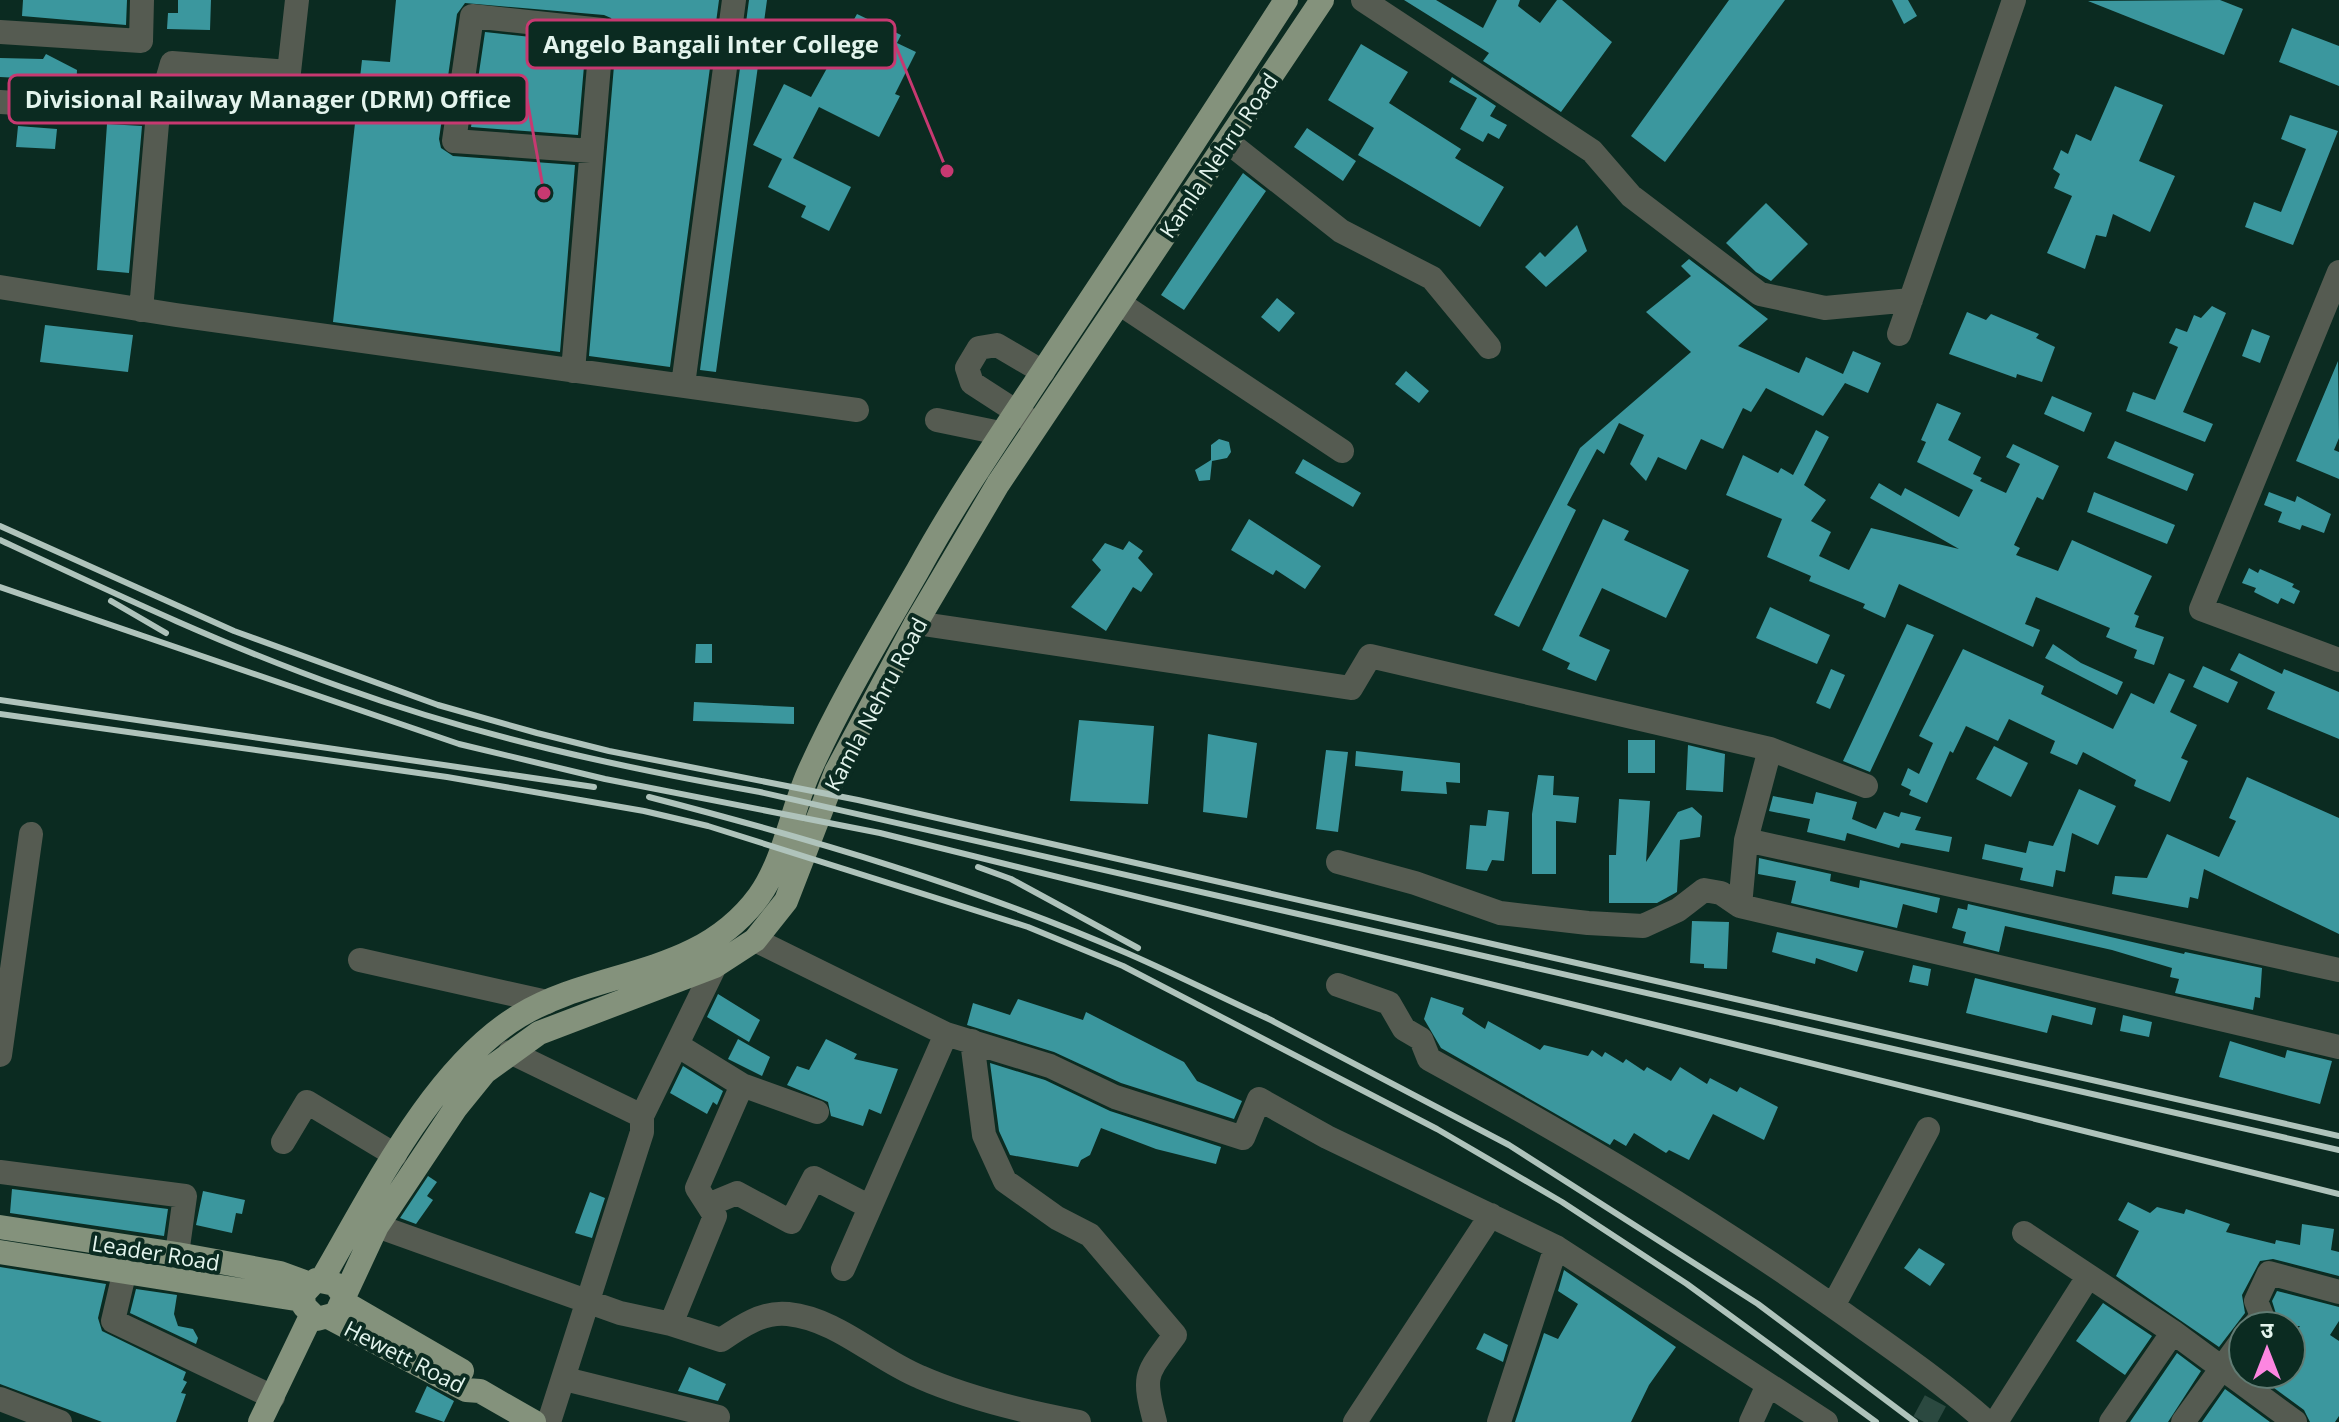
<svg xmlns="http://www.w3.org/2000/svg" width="2339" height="1422" font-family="'Open Sans','Noto Sans Devanagari',sans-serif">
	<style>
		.building { fill: #3b979e }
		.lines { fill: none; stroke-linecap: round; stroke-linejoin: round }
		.minor-tunnel { stroke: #2b4940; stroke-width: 24; stroke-dasharray: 24 12; stroke-linecap: butt }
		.minor { stroke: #555b51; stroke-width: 24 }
		.major { stroke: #84927c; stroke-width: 24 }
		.rail { stroke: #afc3bb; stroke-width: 6 }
		.labels { text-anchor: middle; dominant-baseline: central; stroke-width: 8; stroke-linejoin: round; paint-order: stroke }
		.street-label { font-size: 22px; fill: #e3f4ed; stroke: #0b2b21 }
		.leader { fill: none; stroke: #c73971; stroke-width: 3 }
		.callout-dot { fill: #c73971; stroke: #0b2b21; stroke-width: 3 }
		.callout { fill: #0b2b21; stroke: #c73971; stroke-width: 3 }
		.callout-label { font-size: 24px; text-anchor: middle; font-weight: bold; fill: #e3f4ed }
	</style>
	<rect width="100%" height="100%" fill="#0b2b21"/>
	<path class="building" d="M23,0H127L126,25L22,16Z
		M178,0H211L210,30L167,29L168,13H178Z
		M396,0H719L670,367L589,356L617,31L611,18L604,15L465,3L457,14L439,139L441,148L453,156L575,165L560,352L333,322L362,60L390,62Z
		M749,0H767L716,372L700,370Z
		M1404,0H1436L1483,28L1497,0H1520L1518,6L1540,23L1557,0H1562L1612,42L1561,112L1483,61L1489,53Z
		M1729,0H1785L1665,162L1631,136Z
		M1892,0H1908L1917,16L1904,24Z
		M2220,0L2243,9L2224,55L2088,1Z
		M857,14L901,35L897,43L916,52L895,94L900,96L879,137L819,107L793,158L851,187L829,231L801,217L806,206L768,187L782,159L753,145L784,84L811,97Z
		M2292,28L2339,46V86L2279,62Z
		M485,32L586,43L578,135L471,127Z
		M1361,44L1408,72L1389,103L1461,149L1455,158L1504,187L1480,227L1358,155L1374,128L1328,100Z
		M46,54L77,70L76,92L59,91L60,80L0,77V58L43,59Z
		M1452,77L1496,106L1490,116L1507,125L1499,139L1488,133L1483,142L1460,129L1477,98L1449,82Z
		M2115,86L2163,105L2139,161L2175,176L2150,232L2113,214L2106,237L2096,235L2085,269L2047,253L2072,196L2054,188L2060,174L2053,169L2061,150L2068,154L2076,134L2091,141Z
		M2290,115L2338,131L2293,245L2245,227L2254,202L2281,212L2306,149L2281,139Z
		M107,124L142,126L129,273L97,270Z
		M18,126L57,129L55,149L16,147Z
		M1307,128L1356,161L1343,181L1294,147Z
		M1243,173L1266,191L1184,310L1161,295Z
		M1766,203L1808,244L1771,281L1756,272L1726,243Z
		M1577,225L1587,251L1546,287L1525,267L1540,252L1545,257Z
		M1689,259L1768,319L1738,346L1799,373L1806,357L1843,374L1853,351L1881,363L1868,393L1845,383L1823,416L1766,388L1751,412L1743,408L1723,449L1701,439L1686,470L1658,457L1646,481L1630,464L1644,435L1619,423L1604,454L1597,449L1567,505L1576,510L1519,627L1494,615L1580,448L1691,352L1646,312L1691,276L1681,266Z
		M1277,298L1295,313L1279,332L1261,317Z
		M2212,306L2226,313L2183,412L2213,424L2205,442L2126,411L2133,392L2155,400L2178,347L2169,343L2176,328L2187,332L2194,315L2201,318Z
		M1967,312L1986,320L1991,314L2039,334L2036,338L2055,347L2042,382L2017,374L2016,378L1949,354Z
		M45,325L133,335L128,372L40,362Z
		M2252,329L2270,336L2260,363L2242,356Z
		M2338,361L2339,438L2334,450L2339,452V479L2296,461Z
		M1406,371L1429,391L1419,403L1395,384Z
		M2052,396L2092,413L2084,432L2044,414Z
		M1937,403L1961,413L1948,440L1981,457L1973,474L1982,478L1980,481L2006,493L2020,464L2006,457L2013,444L2059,466L2043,500L2037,497L2014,545L2020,548L2016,555L2058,571L2072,540L2152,576L2134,614L2139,616L2135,627L2164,637L2154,665L2134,658L2137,650L2106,637L2110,628L2036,597L2025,624L2040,630L2033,647L1899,584L1885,618L1863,608L1865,604L1809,581L1811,576L1767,557L1782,519L1726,495L1743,455L1778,473L1781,468L1793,475L1816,430L1829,437L1804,485L1826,500L1811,521L1831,532L1819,556L1849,570L1871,528L1959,549L1870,498L1879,483L1901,496L1905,488L1959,517L1973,490L1917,462L1926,442L1921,440Z
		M1219,439L1229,442L1231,452L1227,458L1212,461L1210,480L1199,481L1195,470L1211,460V445Z
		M2115,441L2194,474L2187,491L2107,458Z
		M1303,459L1361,493L1353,507L1295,473Z
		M2094,492L2175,525L2167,544L2087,512Z
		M2269,492L2295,502L2297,496L2331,514L2324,533L2302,525L2300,530L2278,522L2282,512L2264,505Z
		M1249,519L1321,566L1305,589L1276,570L1273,575L1231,550Z
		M1603,519L1629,531L1624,540L1689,570L1666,618L1602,588L1579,636L1610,650L1596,681L1567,669L1570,663L1542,650Z
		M1129,541L1143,551L1138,558L1153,574L1141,592L1133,587L1106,631L1071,607L1101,570L1092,560L1105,543L1123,550Z
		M2249,568L2258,573L2260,569L2294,584L2292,587L2300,591L2294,604L2281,598L2278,604L2254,592L2256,588L2242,583Z
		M1770,607L1830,635L1817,664L1756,638Z
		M1907,624L1934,635L1870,772L1843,761Z
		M696,644H712V663H695Z
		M2053,644L2081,663L2123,682L2117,695L2045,658Z
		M1963,649L2044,686L2041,694L2113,729L2131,693L2154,704L2169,673L2185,680L2170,712L2197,725L2181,758L2188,761L2170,802L2134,786L2136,780L2083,752L2077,765L2050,753L2055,741L2009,719L1998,741L1966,726L1953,753L1950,751L1927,803L1909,795L1911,790L1901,785L1908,768L1919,774L1933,743L1919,736Z
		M2239,653L2282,674L2284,669L2339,692V739L2267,709L2275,692L2230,670Z
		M2203,666L2238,682L2228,703L2193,687Z
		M1831,669L1845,675L1830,709L1816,703Z
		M694,702L794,707V724L693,721Z
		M1079,720L1154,726L1148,804L1070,801Z
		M1208,734L1257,743L1247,818L1203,812Z
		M1628,740H1655V773H1628Z
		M1688,745L1725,754L1723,792L1686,790Z
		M1994,746L2028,763L2011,797L1976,779Z
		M1326,750L1348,752L1338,832L1316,829Z
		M1356,751L1460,763V783L1446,782L1447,794L1401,791L1403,771L1355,766Z
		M1538,775L1554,776L1553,795L1579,797L1576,823L1556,821V874H1532V814Z
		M2247,777L2339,818V934L2204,869L2198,899L2190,897L2188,908L2112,894L2115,876L2147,878L2167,834L2219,857L2236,821L2229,818Z
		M2079,789L2116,806L2098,845L2072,833L2065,872L2056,870L2053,887L2020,880L2023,868L1982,859L1985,844L2026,853L2029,841L2053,846Z
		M1816,792L1857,802L1852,819L1876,829L1884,812L1899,817L1901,812L1921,817L1915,830L1952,837L1949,852L1901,843L1899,848L1847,833L1845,841L1807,832L1810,819L1769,811L1773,796L1813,804Z
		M1619,799L1650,801L1646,862L1678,812L1692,807L1702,816L1700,837L1680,840L1677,892L1657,903H1609V855H1616Z
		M1488,810L1509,812L1504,861L1492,860L1487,871L1466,869L1470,825L1486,826Z
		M1759,858L1831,874L1830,881L1859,888L1860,880L1940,898L1937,913L1903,904L1897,928L1791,903L1796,881L1758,874Z
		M1968,904L2184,954L2185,952L2262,968L2260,998L2255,997L2253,1010L2175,993L2179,979L2170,977L2172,968L2112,950L2005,926L1999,952L1963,943L1966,932L1952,928L1958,908L1967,910Z
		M1692,921L1729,922L1727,969L1704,968V964L1690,963Z
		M1777,932L1864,951L1857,972L1816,958L1815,964L1772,952Z
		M1913,965L1931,969L1928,986L1909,982Z
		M1975,978L2096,1008L2092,1025L2052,1015L2047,1033L1966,1013Z
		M718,994L760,1020L749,1042L707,1017Z
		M1431,997L1464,1008L1462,1014L1485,1029L1488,1021L1540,1050L1544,1045L1588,1056L1592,1050L1602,1057L1605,1052L1623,1063L1626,1059L1644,1071L1647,1067L1671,1081L1680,1067L1707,1084L1710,1078L1737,1092L1740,1087L1778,1107L1764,1140L1713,1114L1689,1160L1669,1150L1666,1153L1634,1133L1626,1146L1614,1139L1610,1145L1441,1048L1424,1019Z
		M1018,999L1083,1020L1086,1012L1184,1062L1197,1081L1242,1101L1234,1119L1121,1083L1054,1052L967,1025L973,1003L1010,1015Z
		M2123,1015L2152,1022L2149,1037L2120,1031Z
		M738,1039L770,1057L762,1076L728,1059Z
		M826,1039L857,1054L854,1059L898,1069L881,1114L869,1109L863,1126L831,1116L828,1102L787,1085L797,1066L809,1070Z
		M2230,1041L2285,1058L2287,1050L2332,1061L2320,1104L2219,1077Z
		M990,1063L1045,1080L1110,1111L1221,1147L1216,1164L1156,1149L1101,1128L1090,1155L1081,1160L1078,1167L1010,1155L999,1131Z
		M683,1066L723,1091L717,1105L713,1102L707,1114L670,1093Z
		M428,1176L437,1182L427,1196L433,1200L416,1224L400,1218Z
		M12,1189L168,1209L164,1236L10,1213Z
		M203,1191L245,1200L242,1214L236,1213L232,1233L196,1225Z
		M590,1192L605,1198L592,1238L575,1233Z
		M2128,1202L2150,1213L2157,1207L2184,1214L2186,1209L2230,1224L2226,1232L2275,1244L2276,1240L2300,1245L2302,1224L2334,1229L2331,1250L2339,1252V1276L2273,1259L2260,1261L2242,1295L2245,1313L2219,1347L2116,1276L2139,1231L2118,1220Z
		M1919,1248L1945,1264L1930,1286L1904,1268Z
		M0,1267L106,1284L98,1318L102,1331L186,1372L183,1380L187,1382L181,1393L186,1394L176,1422H102L0,1384Z
		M1564,1270L1676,1347L1649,1385L1631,1422H1515L1544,1333L1558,1339L1578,1304L1558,1291Z
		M136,1289L177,1295L174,1314L178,1326L193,1329L198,1338L196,1344L130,1313Z
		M2277,1291L2339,1307V1321L2330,1335L2339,1341V1416L2335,1422H2310L2304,1410L2255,1374H2291V1340L2300,1326H2273L2277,1317L2272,1301Z
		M2103,1303L2152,1336L2125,1375L2076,1341Z
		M1484,1333L1508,1345L1503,1362L1476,1349Z
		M2177,1353L2201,1371L2168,1422H2130Z
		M689,1367L726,1384L718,1401L678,1391Z
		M427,1386L454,1401L444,1422L415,1412Z
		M2225,1389L2270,1422H2202Z"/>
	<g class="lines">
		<path class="minor-tunnel" d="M1924,1422L1944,1385"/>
		<path class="minor" d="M1363,0L1592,151L1631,196L1760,294L1825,308L1911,300
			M0,32L141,41L142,0
			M0,102L158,112L172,63L289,72L297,0
			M1228,142L1341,231L1432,278L1489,347
			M2339,272L2201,609L2339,660
			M0,287L176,315L857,410
			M1119,303L1342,451
			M141,310L158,112
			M1899,334L2014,0
			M573,371L602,30L472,16L454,141L591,151
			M683,385L734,0
			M937,420L1000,433
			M1034,423L972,383L967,368L979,348L997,345L1043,372
			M916,623L1351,688L1370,656L1770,749L1866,786
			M1770,749L1746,840L1740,906L2339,1047
			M1746,840L2339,970
			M1338,862L1415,883L1500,913L1588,923L1643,926L1678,910L1704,890L1721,893L1740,906
			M755,940L946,1034L1050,1066L1115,1097L1243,1138L1259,1099L1327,1137L1556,1247L1826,1422
			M360,960L547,1002
			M1338,985L1389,1003L1404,1029L1421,1039L1429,1059C1573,1138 1714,1221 1847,1316C1895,1350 1943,1383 1987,1422
			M972,1041L984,1135L1005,1181L1057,1218L1090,1235L1175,1335C1146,1375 1142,1373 1155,1422
			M677,1045L742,1085
			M510,1052L642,1116
			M0,1055L31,834
			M283,1142L307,1102L395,1155
			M0,1172L185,1196L177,1254
			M708,1205L737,1193L791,1222L814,1178L870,1207
			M377,1226L620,1313L671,1324L721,1340C740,1327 763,1311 788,1314C837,1319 876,1359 920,1377C970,1399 1026,1412 1079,1422
			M2024,1233L2173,1332L2295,1422
			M843,1269L946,1034
			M125,1270L113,1321L273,1397
			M1833,1306L1928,1129
			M671,1324L715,1216L697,1188L742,1085L817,1112
			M2254,1326L2262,1316L2256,1301L2269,1273L2339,1292
			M565,1379L718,1417L715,1422
			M0,1399L60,1422
			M549,1422L642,1132V1116L715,966
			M1355,1422L1491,1215
			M1499,1422L1556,1247
			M1751,1422L1768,1385
			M1996,1422L2088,1277
			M2111,1422L2173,1332
			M2183,1422L2243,1339"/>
		<path class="major" d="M0,1227L177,1254L280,1273L310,1284
			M0,1252L302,1300
			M322,1279C372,1194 433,1068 519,1016C598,968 698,979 759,896C784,861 791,813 808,774C839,704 880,636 918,570C959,495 1008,425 1055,353C1133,236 1210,118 1286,0
			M343,1295L335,1284L316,1280L303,1294L304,1306L317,1319L336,1314L377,1226L455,1109L485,1072L539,1033L715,966L755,940L786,901L836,772L916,623L998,484L1322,0
			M343,1302L462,1371
			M330,1318L466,1390L480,1391L534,1422
			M260,1422L311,1316"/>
		<path class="rail" d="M0,526L234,631L438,705L537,733L609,751L858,800L2339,1136
			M0,540C113,593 227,647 344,688C480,737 619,767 760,792L2339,1150
			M0,587L459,744L605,779L880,833L2339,1194
			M111,601L166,633
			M0,700L594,787
			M0,714L447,777L644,811L708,826L1028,927L1123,966L1437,1129L1562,1202L1687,1284L1876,1422
			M649,797C811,839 975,887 1129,954C1177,975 1225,999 1273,1021
			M978,867L1011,879L1138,948
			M1265,1017L1509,1145L1758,1304L1915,1422"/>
	</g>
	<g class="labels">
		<g class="street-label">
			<text transform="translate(1218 155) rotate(-56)">Kamla Nehru Road</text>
			<text transform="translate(875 704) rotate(-62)">Kamla Nehru Road</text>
			<text transform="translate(156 1252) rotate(9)">Leader Road</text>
			<text transform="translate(405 1356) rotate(27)">Hewett Road</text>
		</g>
	</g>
	<path class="leader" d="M947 171L895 44M544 193L527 99"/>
	<g class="callout-dot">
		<circle cx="947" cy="171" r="8"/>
		<circle cx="544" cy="193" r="8"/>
	</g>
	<g class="callout">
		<rect x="527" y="20" width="368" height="48" rx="8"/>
		<rect x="9" y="75" width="518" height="48" rx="8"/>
	</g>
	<g class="callout-label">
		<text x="711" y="53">Angelo Bangali Inter College</text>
		<text x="268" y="108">Divisional Railway Manager (DRM) Office</text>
	</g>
	<g transform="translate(2267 1350)"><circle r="38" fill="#0b2b21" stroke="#617b73" stroke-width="2"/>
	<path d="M0-6L14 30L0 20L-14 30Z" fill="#fd86e1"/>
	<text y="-12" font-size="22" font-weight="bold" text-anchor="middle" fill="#e3f4ed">उ</text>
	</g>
</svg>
